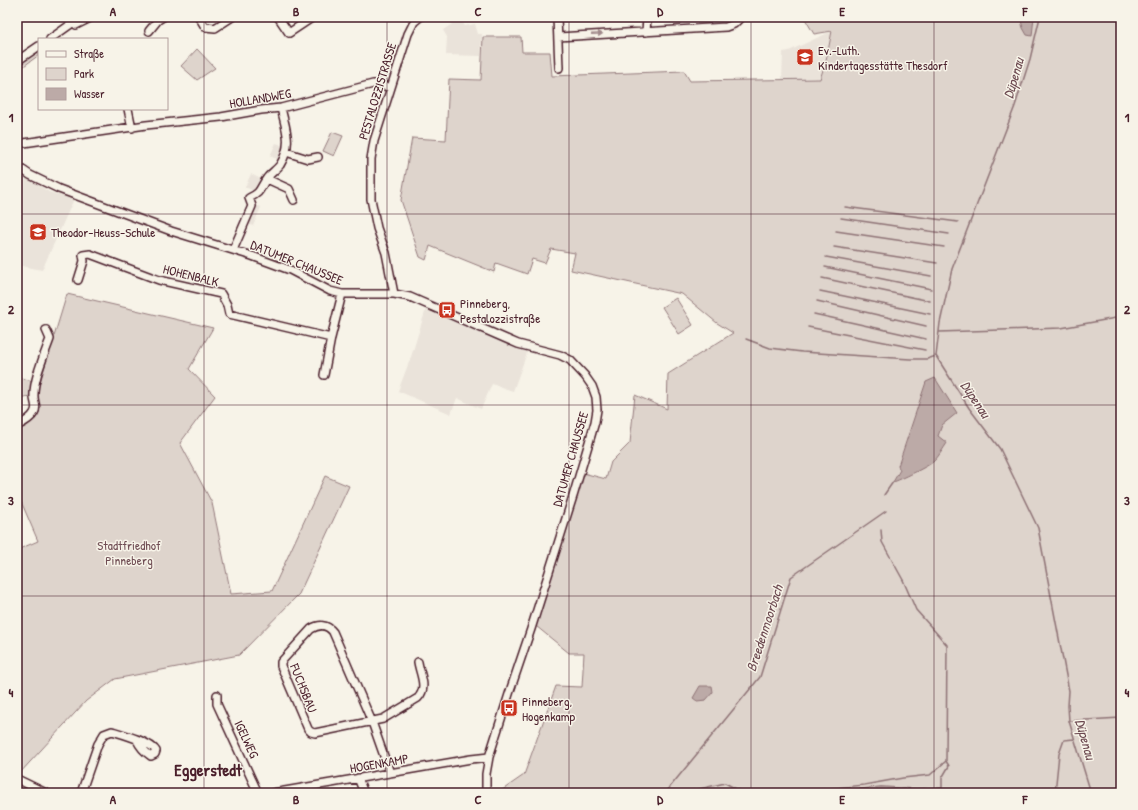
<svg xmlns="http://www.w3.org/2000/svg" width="1138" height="810" font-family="'Patrick Hand',sans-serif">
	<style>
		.built { fill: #eae3da }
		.green { fill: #ded4cc; stroke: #947a7c }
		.water { fill: #bcaaa7; stroke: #8e7275 }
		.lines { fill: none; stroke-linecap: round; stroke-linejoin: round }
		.stream { stroke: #8e7275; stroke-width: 1.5 }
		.minor-casing { stroke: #4a1f2b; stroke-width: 10 }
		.minor { stroke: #f7f3e8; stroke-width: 7 }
		.oneway { fill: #a0898a }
		.grid { fill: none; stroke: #4a1f2b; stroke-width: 1; stroke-opacity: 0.55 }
		.labels { text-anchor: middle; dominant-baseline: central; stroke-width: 3; stroke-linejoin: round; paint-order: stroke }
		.poi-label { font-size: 13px; fill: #4a1f2b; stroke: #f7f3e8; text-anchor: start }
		.street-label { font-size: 13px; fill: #4a1f2b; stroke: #f7f3e8 }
		.park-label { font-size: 13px; fill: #6f4c53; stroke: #f7f3e8 }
		.water-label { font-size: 14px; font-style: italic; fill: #6c4950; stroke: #f7f3e8 }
		.district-label { font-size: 17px; font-weight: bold; fill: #4a1f2b; stroke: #f7f3e8 }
		.neatline { fill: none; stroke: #4a1f2b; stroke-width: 1.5 }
		.grid-label { font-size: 13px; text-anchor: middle; font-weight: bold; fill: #4a1f2b }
	</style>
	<rect width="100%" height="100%" fill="#f7f3e8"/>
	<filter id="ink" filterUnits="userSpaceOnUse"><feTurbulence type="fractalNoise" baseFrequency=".025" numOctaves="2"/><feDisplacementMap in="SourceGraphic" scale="8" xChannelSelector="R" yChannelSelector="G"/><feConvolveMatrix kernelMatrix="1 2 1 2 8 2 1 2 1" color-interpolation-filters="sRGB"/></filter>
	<g filter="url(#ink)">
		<path class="built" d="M459,17L465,26L475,24L478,34H482L481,56L446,55L447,37L443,30L452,24L451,22Z
			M832,31L826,61L820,79L782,80L783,52L789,51Z
			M276,143L284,146L279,160L270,156Z
			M17,171L49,192L74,199L42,270L17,265Z
			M251,174L261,179L256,192L245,187Z
			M254,204L261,207L253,226L246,223Z
			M426,309L516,348L528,350L513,391L492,384L481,409L457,398L451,414L398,391L411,357Z"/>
		<path class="green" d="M804,17H1121V793H498L524,775L556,686L582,687L584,653H569L536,626L583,473L606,479L611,462L630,443L635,395L667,409L668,374L733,333L717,323L682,294L571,270L575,253L551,249L545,263L532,259L527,274L496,263L494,272L430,246L426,260L420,257L401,200L412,138L446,140L449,79L481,80L483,37H521L522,52H550L552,76L684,71L690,81L820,79L826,61L832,31L814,34Z
			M39,49V55L17,71V64Z
			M197,49L215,68L197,80L181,66Z
			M332,132L343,136L334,156L323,151Z
			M67,294L213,328L189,369L215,396L180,443L212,503L231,594L272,591L325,476L349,486L299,594L239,655L115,679L86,701L19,774L17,773V550L38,541L17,492V430L28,425L36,417L40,408L37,397L38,389Z
			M676,298L693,325L679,334L662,307Z
			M17,377L33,381L31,396L17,398Z"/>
		<path class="water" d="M1020,17H1034L1032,36L1027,35L1023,28Z
			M935,378L957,413L942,425L938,436L947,443C943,449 939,456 934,461C931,465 898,481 893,482L900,470L898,466L926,382Z
			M700,686H712L713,692L706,700L697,701L693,698Z"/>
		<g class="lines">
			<path class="stream" d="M1040,17L1030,59L1015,106L952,269L940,323L936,356L969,408L1000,449L1038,528L1069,691L1068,706L1069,721L1091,793
				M845,207L958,222
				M841,218L949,234
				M836,231L944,247
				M834,247L937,263
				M826,257L931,276
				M825,267L931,289
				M822,278L930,301
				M820,291L930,314
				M817,301L926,326
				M814,314L926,339
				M808,327L925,350
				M939,332L1061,328L1121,317
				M746,339L770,348L802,352L910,359H927L936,356
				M884,495L893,482
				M881,530L882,542L903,580L916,610L947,645L946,761L949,766L942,778V793
				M1069,721L1121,718
				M691,791L725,783L744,793
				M665,793L760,677L791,577L886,511
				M790,793L864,785L903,778L930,775L946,761
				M825,793L881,787L916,789L942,788
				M1055,793L1059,754L1064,740L1074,739"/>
			<defs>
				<path id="minor" d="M199,17L205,27L215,28L232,17
					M278,17L289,33L313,17
					M557,17L559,68
					M76,25L92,17
					M149,31L158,20L163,17
					M646,32L647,17
					M558,37L726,27L734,24L741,17
					M50,39L81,17
					M17,61L39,46
					M128,109L132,128
					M17,144L146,125L221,117L261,110L281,108L373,84H380L390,88
					M286,152L308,159L318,157
					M17,166L30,175L59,189L171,231L252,256L290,270L330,291L342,294H394L410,297L518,344L560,355L570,360L585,376L592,386L596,397L597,410L595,422L574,493L531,629L510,691L489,757L486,774V793
					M267,179L289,189L294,200
					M233,250L252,206L249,198C262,192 259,189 267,178C271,173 276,170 280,165C293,144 286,130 281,108
					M78,280L84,261L83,255L90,254L159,280L221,294L227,305L229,314L331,338L342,294
					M394,294L386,253L377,228L371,199V159L374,141L408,34L414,22L420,17
					M324,375L331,338
					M17,426C23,423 31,419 34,413C38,407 34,403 34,397C33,380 44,356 50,339L46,330
					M217,695V704L258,793
					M390,773L372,722L333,632C327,624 319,624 311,629L281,662V666L308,729L311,732L315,733L383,719L418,698C428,687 420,675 418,662
					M358,778L364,793
					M17,779L46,793
					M81,793L98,744L104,734L112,731C122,734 151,742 156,751L155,754L151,756C145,752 140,747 137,740
					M273,793L471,759L489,757"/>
			</defs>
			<use href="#minor" class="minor-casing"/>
			<use href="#minor" class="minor"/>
		</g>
		<defs><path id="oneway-solid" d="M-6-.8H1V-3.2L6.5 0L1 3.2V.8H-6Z"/></defs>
		<use class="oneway" href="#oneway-solid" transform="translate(597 34) rotate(-3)"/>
	</g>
	<path class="grid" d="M204,17V793M387,17V793M569,17V793M751,17V793M934,17V793M17,214H1121M17,405H1121M17,596H1121"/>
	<defs>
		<symbol id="school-square" viewBox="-11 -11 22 22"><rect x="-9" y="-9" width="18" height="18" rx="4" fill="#c8321e" stroke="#f7f3e8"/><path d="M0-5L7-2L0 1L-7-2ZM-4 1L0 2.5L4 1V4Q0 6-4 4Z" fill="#fff"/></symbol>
		<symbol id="bus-square" viewBox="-11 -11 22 22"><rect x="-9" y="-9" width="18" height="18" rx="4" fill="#c8321e" stroke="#f7f3e8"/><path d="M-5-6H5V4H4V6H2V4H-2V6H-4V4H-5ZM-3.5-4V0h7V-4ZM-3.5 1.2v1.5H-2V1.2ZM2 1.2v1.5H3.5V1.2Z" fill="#fff"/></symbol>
	</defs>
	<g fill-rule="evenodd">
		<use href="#school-square" x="795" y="47" width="20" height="20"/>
		<use href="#school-square" x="28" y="222" width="20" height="20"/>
		<use href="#bus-square" x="437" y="300" width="20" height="20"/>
		<use href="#bus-square" x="499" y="698" width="20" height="20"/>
	</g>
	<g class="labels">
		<g class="poi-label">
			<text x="818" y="50">Ev.-Luth.<tspan x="818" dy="15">Kindertagesstätte Thesdorf</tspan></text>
			<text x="51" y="232">Theodor-Heuss-Schule</text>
			<text x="460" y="303">Pinneberg,<tspan x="460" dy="15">Pestalozzistraße</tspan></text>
			<text x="522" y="701">Pinneberg,<tspan x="522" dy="15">Hogenkamp</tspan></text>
		</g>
		<g class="street-label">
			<text transform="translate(377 91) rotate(-73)">PESTALOZZISTRASSE</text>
			<text transform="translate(260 98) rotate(-10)">HOLLANDWEG</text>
			<text transform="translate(297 262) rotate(22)">DATUMER CHAUSSEE</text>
			<text transform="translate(191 275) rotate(14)">HOHENBALK</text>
			<text transform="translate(570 459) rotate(-74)">DATUMER CHAUSSEE</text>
			<text transform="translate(304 688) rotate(68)">FUCHSBAU</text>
			<text transform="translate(247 739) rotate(65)">IGELWEG</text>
			<text transform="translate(379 763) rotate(-10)">HOGENKAMP</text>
		</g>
		<g class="park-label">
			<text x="129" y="545">Stadtfriedhof<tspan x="129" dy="15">Pinneberg</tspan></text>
		</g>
		<g class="water-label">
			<text transform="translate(1013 78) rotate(-74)">Düpenau</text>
			<text transform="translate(976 399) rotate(56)">Düpenau</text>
			<text transform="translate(764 628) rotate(-72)">Breedenmoorbach</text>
			<text transform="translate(1086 739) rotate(74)">Düpenau</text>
		</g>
		<g class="district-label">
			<text x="208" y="769">Eggerstedt</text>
		</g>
	</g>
	<rect width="1138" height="810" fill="none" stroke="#f7f3e8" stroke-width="44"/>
	<rect x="38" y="38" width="130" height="72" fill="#f7f3e8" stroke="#b29e9c"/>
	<rect x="46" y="51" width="20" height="6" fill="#f7f3e8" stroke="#b29e9c"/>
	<text x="74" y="58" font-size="12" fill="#4a1f2b">Straße</text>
	<rect x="46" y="68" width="20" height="12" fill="#ded4cc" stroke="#b29e9c"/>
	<text x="74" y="78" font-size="12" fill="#4a1f2b">Park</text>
	<rect x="46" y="88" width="20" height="12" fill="#bcaaa7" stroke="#b29e9c"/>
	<text x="74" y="98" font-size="12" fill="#4a1f2b">Wasser</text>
	<rect x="22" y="22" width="1094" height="766" class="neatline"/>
	<g class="grid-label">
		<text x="113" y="16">A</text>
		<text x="296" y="16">B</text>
		<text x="478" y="16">C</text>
		<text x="660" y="16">D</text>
		<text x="842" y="16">E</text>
		<text x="1025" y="16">F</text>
		<text x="11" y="122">1</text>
		<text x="1127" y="122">1</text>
		<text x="11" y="314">2</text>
		<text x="1127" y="314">2</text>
		<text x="11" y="505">3</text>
		<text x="1127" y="505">3</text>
		<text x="11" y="697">4</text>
		<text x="1127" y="697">4</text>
		<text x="113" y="804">A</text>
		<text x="296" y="804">B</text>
		<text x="478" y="804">C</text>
		<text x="660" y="804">D</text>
		<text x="842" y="804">E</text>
		<text x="1025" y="804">F</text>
	</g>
</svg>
